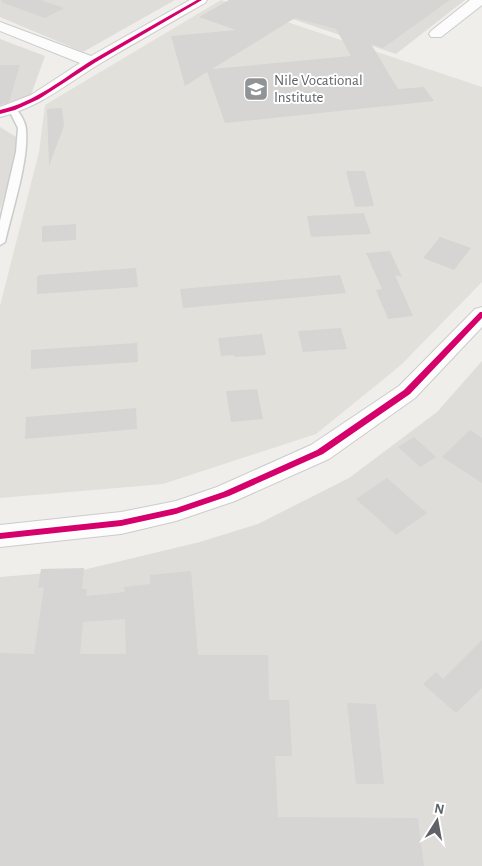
<svg xmlns="http://www.w3.org/2000/svg" width="482" height="866" font-family="'Alegreya Sans',sans-serif">
	<style>
		.industrial { fill: #dfddda }
		.education { fill: #e2e0da }
		.building { fill: #d6d5d3; fill-rule: evenodd }
		.lines { fill: none; stroke-linecap: round; stroke-linejoin: round }
		.lane-casing { stroke: #cbcccc; stroke-width: 3 }
		.street-casing { stroke: #cbcccc; stroke-width: 2 }
		.lane { fill: #fdfcfc; fill-rule: evenodd }
		.street { fill: #fdfcfc; fill-rule: evenodd }
		.cycleway-casing { stroke: #fff; stroke-width: 3 }
		.cycleway { fill: #d6006c; fill-rule: evenodd }
		.labels { text-anchor: middle; dominant-baseline: central; stroke-width: 4; stroke-linejoin: round; paint-order: stroke }
		.far-poi-label { font-size: 15px; fill: #5f6368; stroke: #fff; text-anchor: start }
	</style>
	<rect width="100%" height="100%" fill="#efeeea"/>
	<path class="industrial" d="M0,0H175L83,52L0,17Z
		M236,0H465L396,54Z
		M0,39L45,56L31,95L0,106Z
		M0,127L21,140L0,210Z
		M482,361V866H0V577L83,570L200,542L258,524L349,478L437,412Z"/>
	<path class="education" d="M221,0L482,87V282L401,365L316,434L163,484L0,498V306L39,152L45,105Z"/>
	<path class="building" d="M2,0H41L64,8L45,18L1,2Z
		M229,0H450L383,48L371,44L398,89L424,87L434,101L225,123L207,72L185,86L171,36L236,30L199,17ZM295,18L336,29L351,56L212,69Z
		M0,65H20L9,102L0,105Z
		M62,108L64,126L49,166L47,109Z
		M346,171H365L374,206L355,207Z
		M364,213L371,234L311,237L307,216Z
		M76,224V240L42,242V226Z
		M440,237L471,248L454,270L423,258Z
		M390,251L402,277L395,275L413,316L388,319L376,290L382,289L366,253Z
		M136,268L138,287L37,294V277L39,275Z
		M340,275L346,293L183,308L180,289Z
		M341,328L347,349L303,352L298,331Z
		M262,334L266,355L234,357V355L221,356L218,338Z
		M137,343L138,362L31,369V350Z
		M257,389L263,419L231,422L226,391Z
		M136,408L137,429L25,439L26,417Z
		M470,430L482,438V483L442,457Z
		M414,437L436,457L420,467L398,447Z
		M387,478L427,513L396,535L356,499Z
		M84,568L82,589H87L86,596L125,592L124,587L150,584V575L191,571L198,655H268L269,700H289L292,756H275L278,817L418,818L424,866H0V653L34,654L44,587L38,588L41,569ZM125,619L126,654H80L83,622Z
		M482,640V688L456,713L423,684L436,672L443,679Z
		M347,703L376,704L384,784H356Z"/>
	<g class="lines">
		<defs>
			<path id="lane" d="M13,107C19,110 26,123 26,130C29,160 12,211 5,242L0,245V221L16,152L18,128L9,110Z"/>
			<path id="street" d="M190,0H207L205,3C170,23 136,42 101,63C66,84 41,107 0,117V107L31,95L80,63L0,31V22L91,56Z
				M470,0H482V5L441,37H431L429,34L431,31Z
				M482,307V327L415,398L329,459L235,501L176,521L121,534L0,547V525L121,512L176,501L217,487L311,445L399,386L475,309Z"/>
		</defs>
		<use href="#lane" class="lane-casing"/>
		<use href="#street" class="street-casing"/>
		<use href="#lane" class="lane"/>
		<use href="#street" class="street"/>
		<defs>
			<path id="cycleway" d="M197,0H202L96,62L39,99L15,110L0,114V110C36,102 63,78 94,59C128,39 162,20 197,0Z
				M480,312H482V318L410,394L323,454L229,496L176,514L121,526L0,539V533L121,520L176,508L223,492L317,450L404,390Z"/>
		</defs>
		<use href="#cycleway" class="cycleway-casing"/>
		<use href="#cycleway" class="cycleway"/>
	</g>
	<defs>
		<symbol id="school-square" viewBox="-11 -11 22 22"><rect x="-9" y="-9" width="18" height="18" rx="4" fill="#919496" stroke="#fff"/><path d="M0-5L7-2L0 1L-7-2ZM-4 1L0 2.5L4 1V4Q0 6-4 4Z" fill="#fff"/></symbol>
	</defs>
	<g fill-rule="evenodd">
		<use href="#school-square" x="242" y="75" width="28" height="28"/>
	</g>
	<g class="labels">
		<g class="far-poi-label">
			<text x="274" y="80">Nile Vocational<tspan x="274" dy="17">Institute</tspan></text>
		</g>
	</g>
	<g transform="translate(437 821) rotate(11)" stroke="#ffffff" stroke-width="4" paint-order="stroke">
	<path d="M0-4L9 19L0 12L-9 19Z" fill="#5f6368"/>
	<text y="-8" font-size="14" font-weight="bold" text-anchor="middle" fill="#5f6368">N</text>
	</g>
</svg>
